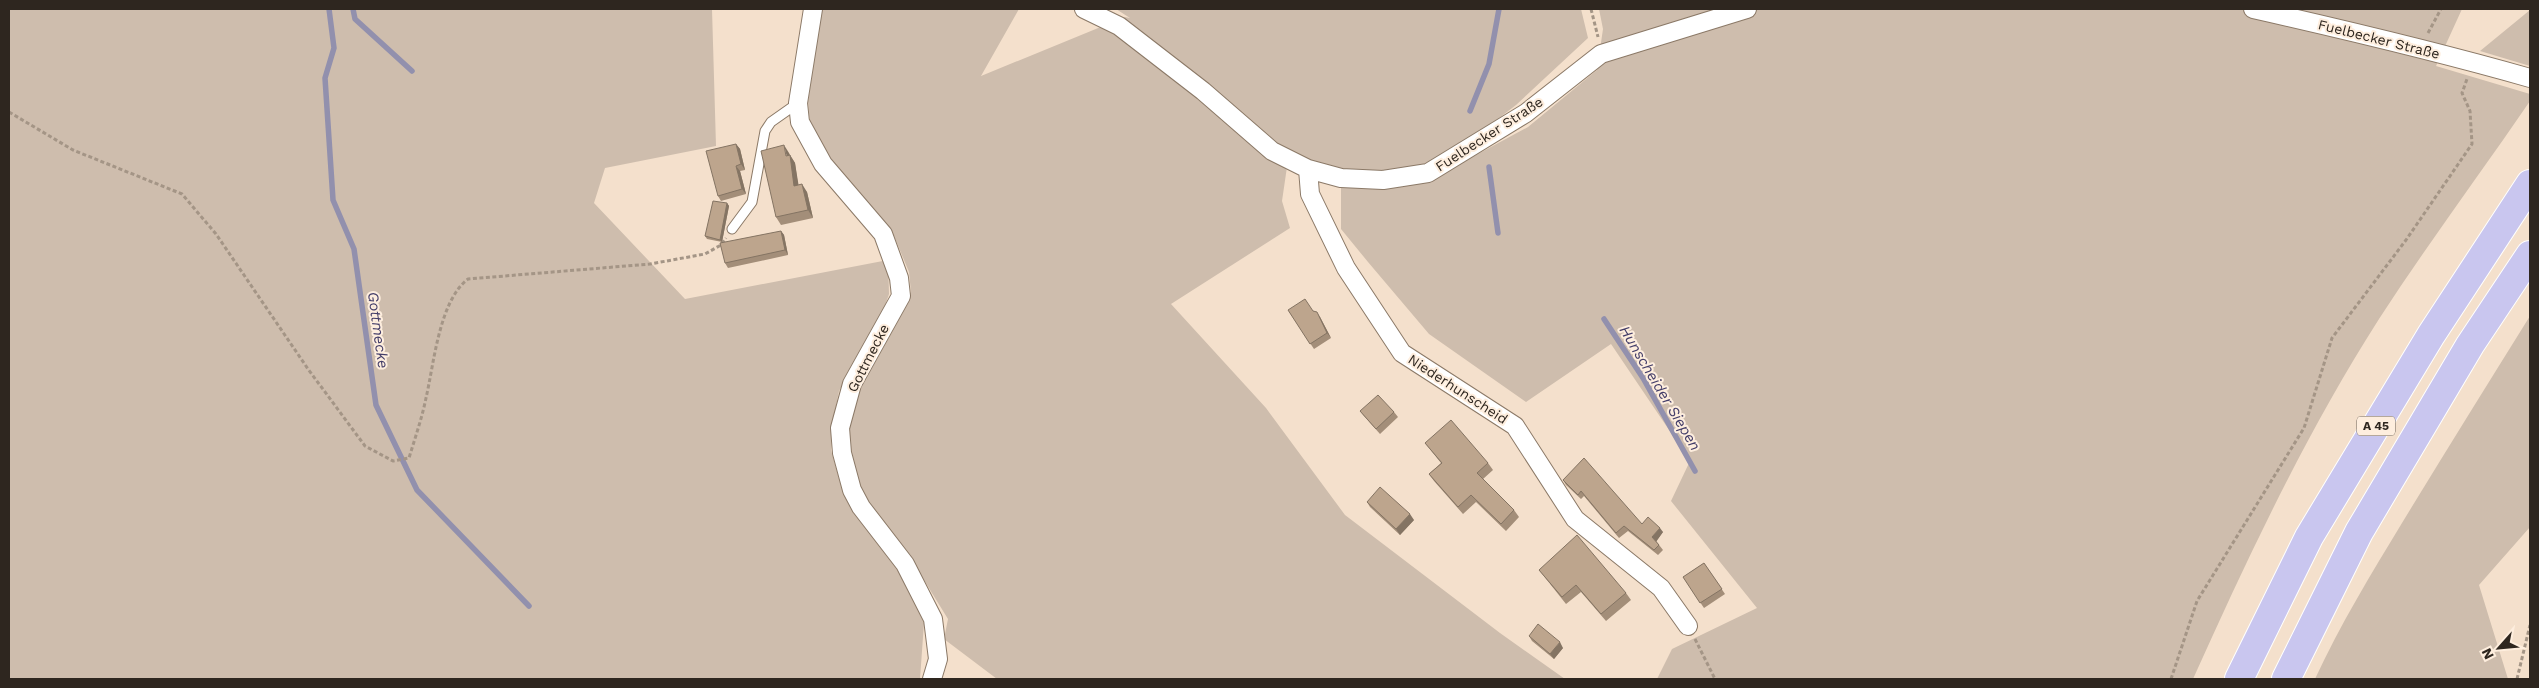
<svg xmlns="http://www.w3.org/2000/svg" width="2539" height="688" font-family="'Work Sans',sans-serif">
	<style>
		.green { fill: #cebdad }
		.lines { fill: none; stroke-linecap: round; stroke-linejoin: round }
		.stream { stroke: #9290ad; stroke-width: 5.5 }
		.lane-casing { stroke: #8b7967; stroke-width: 11 }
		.street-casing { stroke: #8b7967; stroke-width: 20 }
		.highway-casing { stroke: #fff; stroke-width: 30 }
		.path { stroke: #a49586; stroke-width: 3; stroke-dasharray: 4 2.5; stroke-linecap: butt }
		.lane { stroke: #fff; stroke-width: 9 }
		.street { stroke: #fff; stroke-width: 18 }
		.highway { stroke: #c9c6ef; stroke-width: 28 }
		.wall { fill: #a38e79 }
		.shaded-wall { fill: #847463 }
		.building { fill: #bda58d; stroke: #847463 }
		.labels { text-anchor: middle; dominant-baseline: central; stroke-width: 4; stroke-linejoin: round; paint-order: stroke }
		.shield { fill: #feeede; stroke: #6c6258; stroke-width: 1 }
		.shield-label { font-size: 12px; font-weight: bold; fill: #2e261f }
		.street-label { font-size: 14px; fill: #2e261f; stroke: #feeede }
		.water-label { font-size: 15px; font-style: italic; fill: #443e69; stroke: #feeede }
	</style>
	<rect width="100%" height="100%" fill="#f4e0cc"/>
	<path class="green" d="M9,9H712L716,146L605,168L594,203L685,299L888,260L889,294L881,318L839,391L832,426L831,450L840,482L852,506L898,567L924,623L920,679H9Z
		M822,9H1019L981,76L1125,17L1130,18L1116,9H1581L1588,38L1516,105L1428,173V181L1528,127L1597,70L1603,29L1599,9H2462L2436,66L2530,94V101C2480,174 2427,245 2379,319C2306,433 2248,557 2193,679H1657L1672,649L1757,608L1671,501L1690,461L1611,344L1526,402L1429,334L1368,262L1341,229V178L1288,160L1282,201L1290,228L1171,304L1266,408L1345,515L1500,633L1565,679H997L944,639L948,619L911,559L868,504L859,488L848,451L847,430L864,375L911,292L909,272L894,236L823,151L810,125L808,102Z
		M2530,10V66L2480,51Z
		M2530,316V527L2479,585L2508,679H2315C2340,625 2371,574 2402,523C2444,454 2487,385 2530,316Z"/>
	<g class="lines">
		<path class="stream" d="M329,9L334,48L325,78L333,200L354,249L376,405L417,490L529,606
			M353,9L355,19L412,71
			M1470,111L1489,64L1499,9
			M1489,167L1498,233
			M1604,319L1643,378L1695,471"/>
		<defs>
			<path id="lane" d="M732,229L752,202L765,131L771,122L798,103"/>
			<path id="street" d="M813,9L798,103L800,122L823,164L883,234L899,278L901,296L852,384L840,428L842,453L852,490L861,507L905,564L933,619L938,659L932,679
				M1084,9L1119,26L1203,91L1272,151L1308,169L1341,178L1383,180L1428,173L1526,113L1601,54L1747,9
				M2253,9C2346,30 2439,52 2530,78
				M1308,169L1310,194L1346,268L1402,353L1515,426L1575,519L1661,588L1688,626"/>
			<path id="highway" d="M2239,679L2309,537L2431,335L2530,184
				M2286,679L2359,532L2470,345L2530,255"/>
		</defs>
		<use href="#lane" class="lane-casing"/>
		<use href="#street" class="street-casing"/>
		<use href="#highway" class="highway-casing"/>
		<path class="path" d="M1591,9L1598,37
			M2428,33L2441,9
			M9,112L73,150L182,194L216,234L308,369L365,446L393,461L409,458C415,438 422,418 426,398C434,364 439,301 468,279L650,264L705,254L721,245L726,238
			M1695,639L1715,679
			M2171,679L2197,601L2304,428L2332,338L2406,240L2472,144L2470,111L2462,93L2467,79
			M2517,679L2530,625"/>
		<use href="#lane" class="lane"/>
		<use href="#street" class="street"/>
		<use href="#highway" class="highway"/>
	</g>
	<path class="wall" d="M736,144L740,149L745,170L740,171L746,194L721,201L718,196Z
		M789,153L790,155L795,163L798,185L807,192L813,218L781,225L776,217Z
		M727,203L729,206L722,242L707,239L705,236Z
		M781,231L784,235L788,255L728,268L725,263Z
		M1288,310L1313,311L1320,317L1331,338L1314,349Z
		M1360,411L1394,412L1398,417L1380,434L1364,416Z
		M1425,443L1488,463L1493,470L1483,479L1514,510L1519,517L1506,531L1476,502L1463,514L1434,481L1429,474L1441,463Z
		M1563,480L1642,524L1663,532L1656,541L1663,550L1658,555L1628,531L1619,538L1584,496L1581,499L1566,485Z
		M1367,502L1414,520L1400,535L1370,507Z
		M1704,563L1725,594L1704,608L1683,577Z
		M1539,570L1626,593L1631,600L1606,621L1581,592L1566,604Z
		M1529,636L1563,648L1554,659L1532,641Z"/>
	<path class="shaded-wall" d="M736,144L740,149L745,170L741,164Z
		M784,145L789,153L790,159V155L795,163L800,194L794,186Z
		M736,166L740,171L746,194L742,189Z
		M802,184L807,192L813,218L808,210Z
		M727,203L729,206L722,242L720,240Z
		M781,231L784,235L788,255L785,250Z
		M1317,312L1320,317L1331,338L1327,333Z
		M1410,514L1414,520L1400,535L1396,529Z
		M1660,528L1663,532L1656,542L1652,537Z
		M1560,642L1563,648L1554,659L1550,654Z"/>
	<path class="building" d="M736,144L741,164L736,166L742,189L718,196L706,151Z
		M784,145L786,156L790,155L794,186L802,184L808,210L776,217L761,151Z
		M713,201L727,203L720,240L705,236Z
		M781,231L785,250L725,263L720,243Z
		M1305,299L1313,311L1317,312L1327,333L1310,344L1288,310Z
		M1378,395L1394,412L1376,429L1360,411Z
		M1451,420L1488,463L1477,473L1514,510L1501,524L1471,495L1458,507L1429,474L1442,463L1425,443Z
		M1584,458L1642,524L1648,517L1660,528L1652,537L1659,545L1654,550L1624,526L1616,533L1581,491L1578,495L1563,480Z
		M1380,487L1410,514L1396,529L1367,502Z
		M1577,535L1626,593L1601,614L1576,585L1562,597L1539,570Z
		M1704,563L1722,589L1700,603L1683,577Z
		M1538,624L1560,642L1550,654L1529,636Z"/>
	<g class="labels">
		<rect class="shield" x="2357" y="416.5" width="38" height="19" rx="4"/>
		<g class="shield-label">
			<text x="2376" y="426">A 45</text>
		</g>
		<g class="street-label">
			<text transform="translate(2379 39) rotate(14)">Fuelbecker Straße</text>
			<text transform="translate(1489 134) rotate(-33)">Fuelbecker Straße</text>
			<text transform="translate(868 358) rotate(-63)">Gottmecke</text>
			<text transform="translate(1458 389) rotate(33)">Niederhunscheid</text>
		</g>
		<g class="water-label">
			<text transform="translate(378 330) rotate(82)">Gottmecke</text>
			<text transform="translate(1660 388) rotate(59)">Hunscheider Siepen</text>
		</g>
	</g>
	<rect width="2539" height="688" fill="none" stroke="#2e261f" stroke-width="20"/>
	<g transform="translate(2499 648) rotate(243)" stroke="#feeede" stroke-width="4" paint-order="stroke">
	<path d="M0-4L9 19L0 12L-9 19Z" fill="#2e261f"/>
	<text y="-8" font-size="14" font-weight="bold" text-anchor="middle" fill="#2e261f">N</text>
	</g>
</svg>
